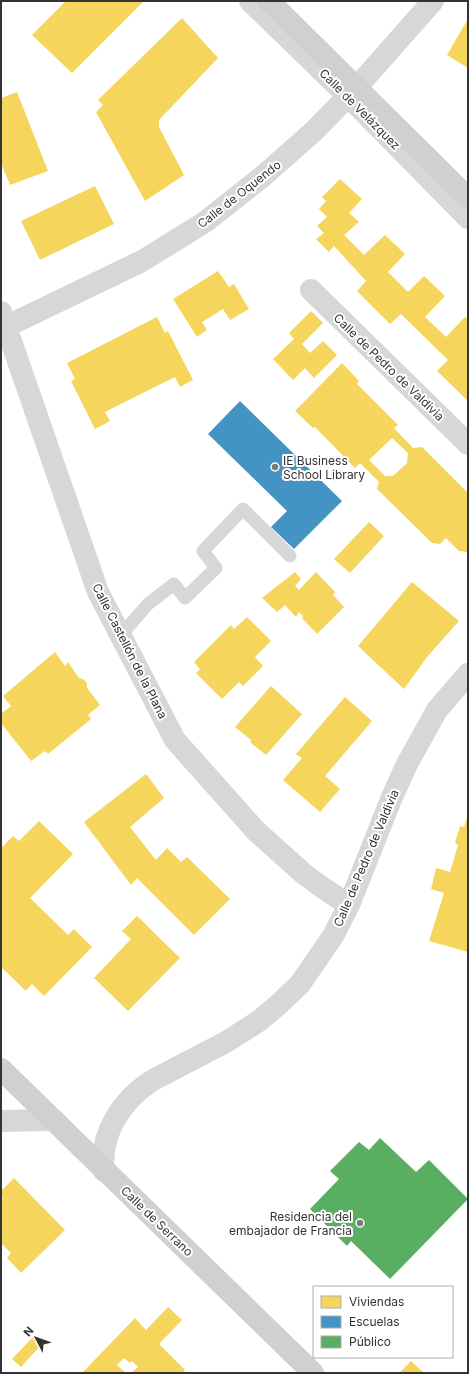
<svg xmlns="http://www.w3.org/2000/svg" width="469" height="1374" font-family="Inter,sans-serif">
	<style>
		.homes { fill: #f6d55c; fill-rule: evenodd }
		.schools { fill: #4393c3 }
		.public { fill: #5aae61 }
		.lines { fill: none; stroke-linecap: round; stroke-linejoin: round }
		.service { stroke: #d7d7d7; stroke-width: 13 }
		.minor { stroke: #d7d7d7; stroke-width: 22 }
		.tertiary { stroke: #d7d7d7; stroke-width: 22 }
		.secondary { stroke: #d0d0d0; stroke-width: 22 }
		.poi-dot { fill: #7a7a7a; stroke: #fff; stroke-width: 1.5 }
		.labels { text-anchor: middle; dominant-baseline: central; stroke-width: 4; stroke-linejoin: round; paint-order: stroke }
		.street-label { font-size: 12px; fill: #333; stroke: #fff }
		.poi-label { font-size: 12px; fill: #333; stroke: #fff; text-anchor: start }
	</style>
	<rect width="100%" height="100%" fill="#fff"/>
	<path class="homes" d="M66,1H144L72,73L32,35Z
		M182,18L218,58L159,120V127L184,175L145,201L96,112L103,105L98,100Z
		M468,19V68L447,55Z
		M17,92L48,171L10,185L1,163V98Z
		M340,179L362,199L349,213L359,222L344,235L364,255L385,235L405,254L388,272L408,292L424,276L445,296L425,317L446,337L465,317L468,319V401L437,371L448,360L401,314L390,324L357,291L366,281L334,246L329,252L316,239L324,233L317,226L327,217L319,209L326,201L322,197Z
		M95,186L114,224L40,260L21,221Z
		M218,271L229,287L234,284L249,309L230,320L223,309L202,322L207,330L197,337L173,299Z
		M311,311L323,323L302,344L310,353L323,341L337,355L314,378L305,368L293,380L273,359L294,339L289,333Z
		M157,317L165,333L168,331L193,380L180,387L175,377L105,412L110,421L95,429L71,381L75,379L67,363Z
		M342,363L359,381L357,384L398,425L394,428L413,448L422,447L468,493L467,552L459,551L446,538L440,544L432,543L377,489L379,482L360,463L355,468L315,427L313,428L295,411ZM392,438L408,453L407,463L393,476H385L369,460Z
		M369,522L384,536L350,573L334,559Z
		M295,572L301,579L295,586L299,590L316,572L335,592L333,595L344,607L317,634L302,618L303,616L299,612L296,617L285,605L277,612L262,598Z
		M412,582L459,621L427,657L404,689L358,646Z
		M247,617L271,641L255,657L263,666L243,686L239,682L222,699L196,673L200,669L194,662L231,625L234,629Z
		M55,652L65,666L68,662L79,678L83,679L87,683V688L100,705L88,715L91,719L48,754L45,751L31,761L1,723V714L11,706L3,696Z
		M271,686L302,714L266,755L250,742L251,740L235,727Z
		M345,697L372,721L325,776L340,789L320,812L283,780L302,758L296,754Z
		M146,774L164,798L130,827L156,860L167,848L181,862L187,857L230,899L194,935L137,878L131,885L84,822Z
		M468,814V952L429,941L444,893L431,889L436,868L450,872L458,845L455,843L460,826L464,827Z
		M39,821L73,854L30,898L68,935L74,929L92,947L44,996L32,984L26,991L1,967V848L13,836L19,841Z
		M137,916L180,958L128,1011L94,978L131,939L122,931Z
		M14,1178L65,1230L21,1273L7,1258L11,1253L1,1243V1201L3,1199L1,1196V1191Z
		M168,1307L182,1320L159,1344L185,1370L183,1373H131L138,1367L132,1361L130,1363L124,1358L117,1365L126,1373H82L135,1318L146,1330Z
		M33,1337L41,1345L21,1367L12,1359Z
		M411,1361L424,1373H399Z"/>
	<path class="schools" d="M240,401L342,501L294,549L271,527L287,511L208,434Z"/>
	<path class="public" d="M380,1138L416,1172L429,1160L468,1199L390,1279L351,1241L347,1246L310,1209L339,1179L330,1171L359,1142L369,1150Z"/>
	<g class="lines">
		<path class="service" d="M121,635L148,604L174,584L185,598L216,568L203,551L243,509L290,556"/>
		<path class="minor" d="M311,290L468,444
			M1,312L98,592L175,740L256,831L304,874L323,888L349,905
			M1,329L142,261L205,222L262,177L314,131L356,88L433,1
			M1,1121L54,1120
			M104,1171C99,1133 123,1099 153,1080L226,1042L259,1021L278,1005L300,984L333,936L349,905L392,797L407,764L437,710L468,674"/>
		<path class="tertiary" d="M250,1L348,96L468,218"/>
		<path class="secondary" d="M269,1L468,198
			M1,1069L313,1373"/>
	</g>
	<g class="poi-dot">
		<circle cx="275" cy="467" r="4"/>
		<circle cx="360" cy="1223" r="4"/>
	</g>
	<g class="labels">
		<g class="street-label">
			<text transform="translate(360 109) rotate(45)">Calle de Velázquez</text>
			<text transform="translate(239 194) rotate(-38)">Calle de Oquendo</text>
			<text transform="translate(389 367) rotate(44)">Calle de Pedro de Valdivia</text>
			<text transform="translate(130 651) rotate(63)">Calle Castellón de la Plana</text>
			<text transform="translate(366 858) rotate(-67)">Calle de Pedro de Valdivia</text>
			<text transform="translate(157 1221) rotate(44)">Calle de Serrano</text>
		</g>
		<g class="poi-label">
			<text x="283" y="460">IE Business<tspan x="283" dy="14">School Library</tspan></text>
			<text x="352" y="1216" text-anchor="end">Residencia del<tspan x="352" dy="14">embajador de Francia</tspan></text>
		</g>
	</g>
	<rect width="469" height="1374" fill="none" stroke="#333333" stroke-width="4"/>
	<rect x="313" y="1286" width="140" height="72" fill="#ffffff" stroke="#adadad"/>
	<rect x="321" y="1296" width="20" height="12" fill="#f6d55c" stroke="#adadad"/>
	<text x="349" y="1306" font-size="12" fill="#333333">Viviendas</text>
	<rect x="321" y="1316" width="20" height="12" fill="#4393c3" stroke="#adadad"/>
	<text x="349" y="1326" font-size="12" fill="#333333">Escuelas</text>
	<rect x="321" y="1336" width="20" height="12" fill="#5aae61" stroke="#adadad"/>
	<text x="349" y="1346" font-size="12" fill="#333333">Público</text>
	<g transform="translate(36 1338) rotate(311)" stroke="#ffffff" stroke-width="3" paint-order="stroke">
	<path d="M0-3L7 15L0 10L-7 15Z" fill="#333333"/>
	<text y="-6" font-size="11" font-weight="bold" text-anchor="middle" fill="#333333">N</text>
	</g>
</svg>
